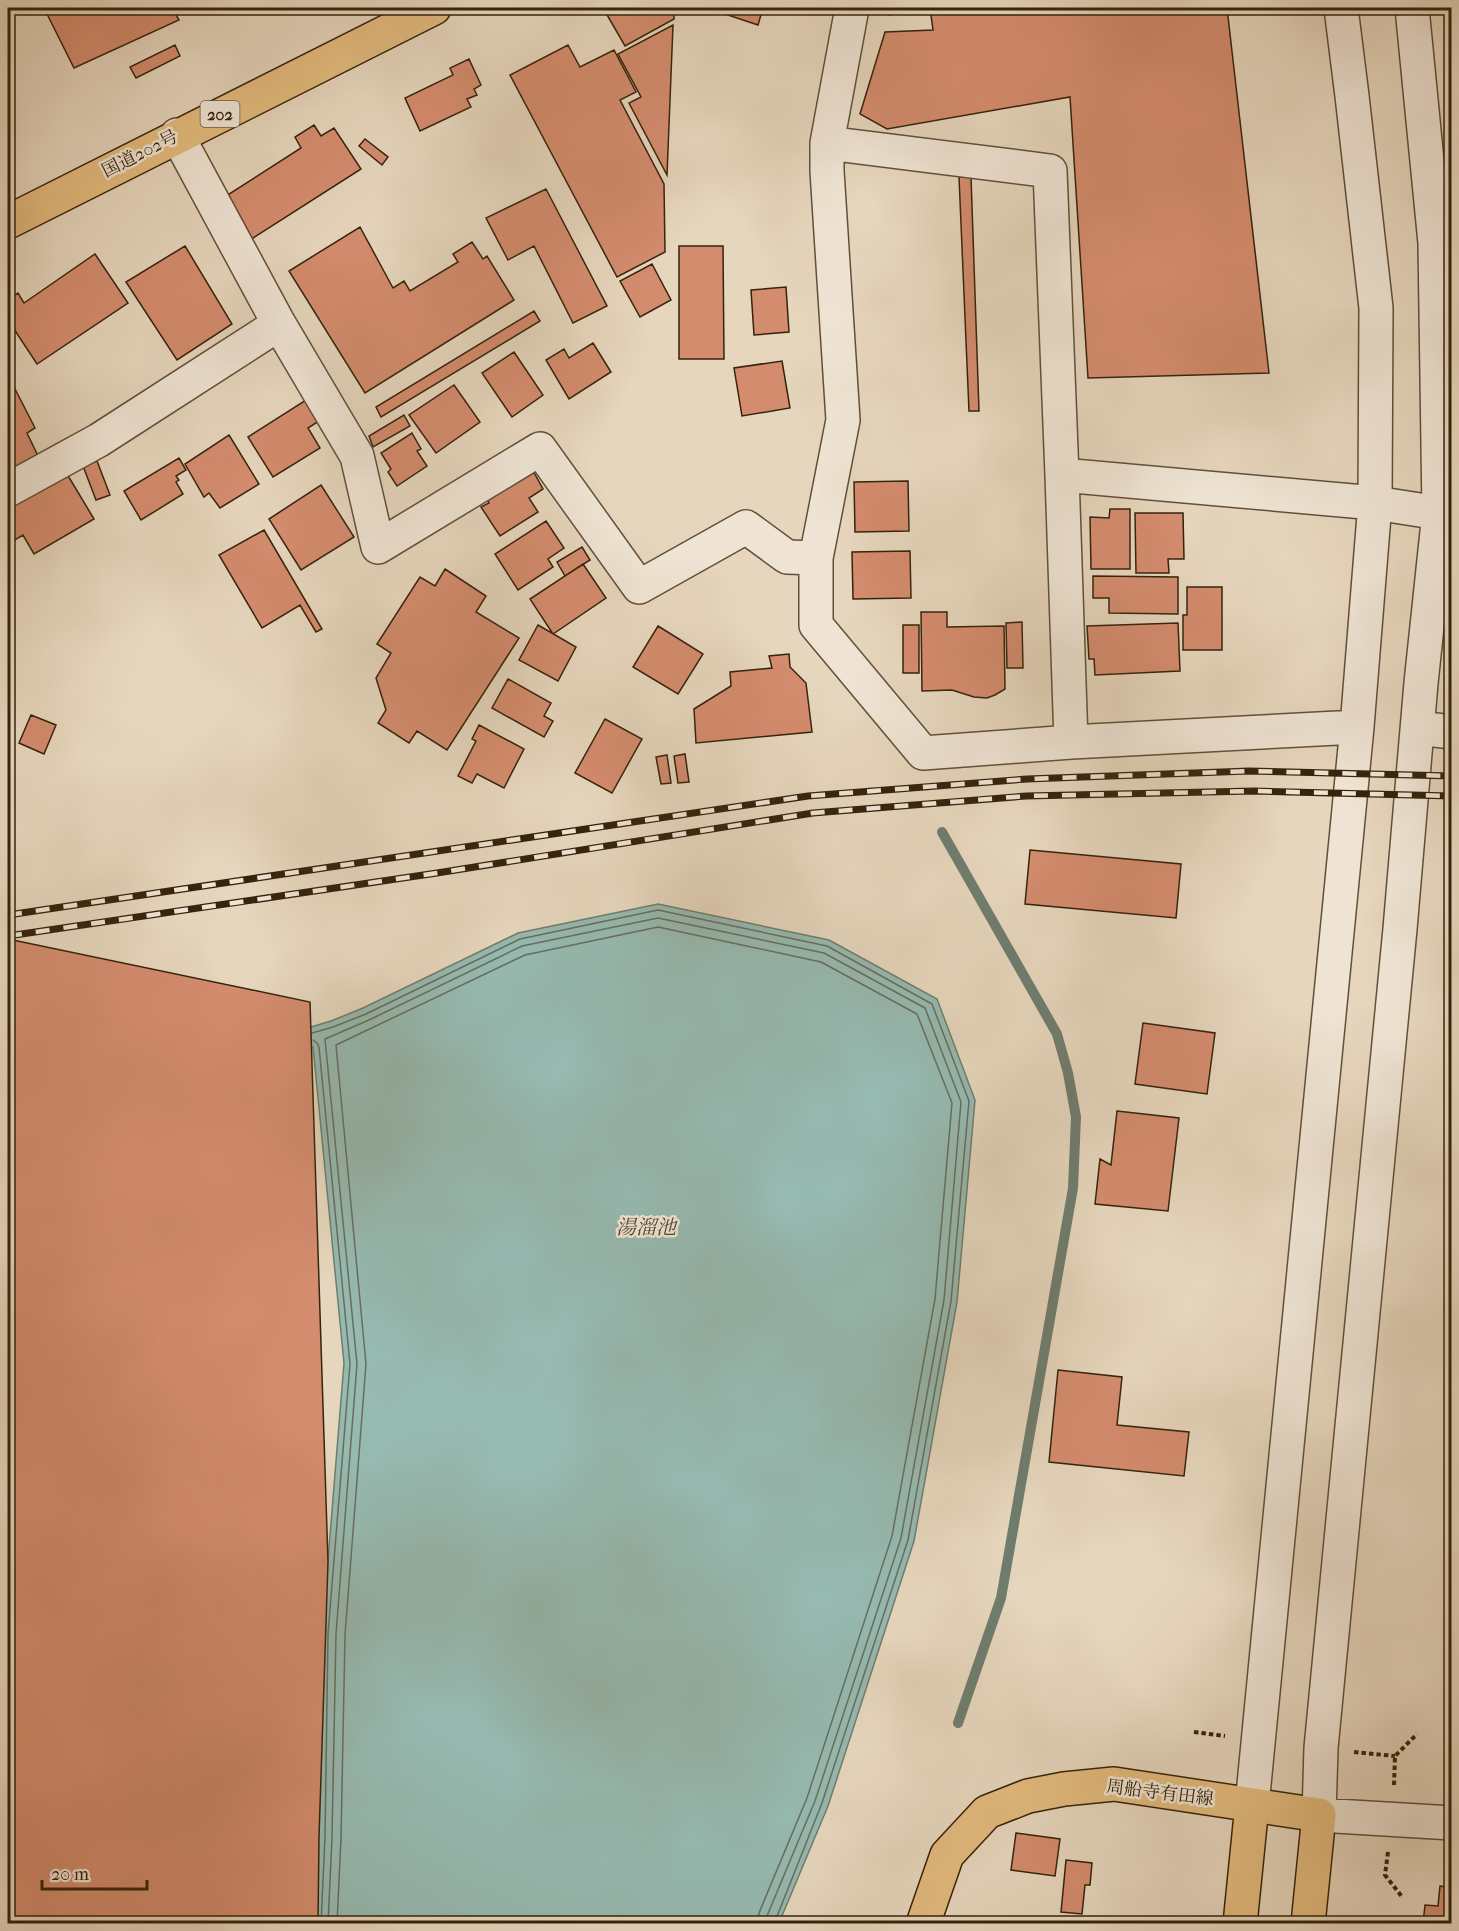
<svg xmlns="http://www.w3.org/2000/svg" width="1459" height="1931" font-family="'IM FELL French Canon','Noto Serif JP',serif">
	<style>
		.water { fill: #96b9b0; stroke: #6f7d6e; stroke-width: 1.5 }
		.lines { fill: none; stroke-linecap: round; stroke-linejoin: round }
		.shore { stroke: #666e5e; stroke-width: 1.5 }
		.stream { stroke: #6f7d6e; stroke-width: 10 }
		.building { fill: #d48c6e; stroke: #35230b; stroke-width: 1.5 }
		.minor-casing { stroke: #615038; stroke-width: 36 }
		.major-casing { stroke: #35230b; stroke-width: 36 }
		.highway-casing { stroke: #35230b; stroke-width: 36 }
		.path { stroke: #35230b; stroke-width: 4; stroke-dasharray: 4.5 3; stroke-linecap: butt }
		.minor { stroke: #efe4d4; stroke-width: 33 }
		.major { stroke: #e3bb7e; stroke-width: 33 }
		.highway { stroke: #e3bb7e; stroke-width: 33 }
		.rail-casing { stroke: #35230b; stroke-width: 7 }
		.rail { stroke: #efe4d4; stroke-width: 4.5; stroke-dasharray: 14; stroke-linecap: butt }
		.labels { text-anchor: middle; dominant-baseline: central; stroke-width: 5; stroke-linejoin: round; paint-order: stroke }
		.shield { fill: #efe4d4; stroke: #6d5d47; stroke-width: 1.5 }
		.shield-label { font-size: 16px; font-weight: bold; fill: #35230b }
		.street-label { font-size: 18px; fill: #35230b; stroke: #efe4d4 }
		.water-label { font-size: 20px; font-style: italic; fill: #4d4834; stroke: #efe4d4 }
	</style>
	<rect width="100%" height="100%" fill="#e6d6bd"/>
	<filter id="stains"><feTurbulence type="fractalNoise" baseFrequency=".00333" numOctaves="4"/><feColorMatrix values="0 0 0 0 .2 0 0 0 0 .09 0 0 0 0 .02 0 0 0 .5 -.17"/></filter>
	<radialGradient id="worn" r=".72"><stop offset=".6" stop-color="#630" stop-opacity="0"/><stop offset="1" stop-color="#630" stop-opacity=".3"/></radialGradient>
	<path class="water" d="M658,904L829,940L937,999L975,1100L957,1302L914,1541L828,1806L779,1923H315L322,1634L344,1363L313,1047L288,1034L331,1021L363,1008L518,933Z"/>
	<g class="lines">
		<path class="shore" d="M312,1033L333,1027L366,1014L520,939L658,910L827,946L932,1004L969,1101L951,1301L908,1540L822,1803L774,1924
			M313,1040L317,1043L319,1047L350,1364L328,1634L325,1837L321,1924
			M328,1924L332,1837L336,1634L357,1364L325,1039L369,1020L522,946L658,918L824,953L925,1008L961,1102L944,1300L901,1538L815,1801L767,1916L766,1924
			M337,1924L341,1838L345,1635L366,1364L336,1045L525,955L658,927L821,962L917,1014L952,1103L935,1299L892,1536L807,1798L759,1913L757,1924"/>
		<path class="stream" d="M942,832L1057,1034L1068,1073L1076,1117L1073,1188L1001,1598L958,1723"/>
	</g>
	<path class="building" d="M44,8H172L179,20L74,68Z
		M603,8H674V19L625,46Z
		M720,8H763L758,25L719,12Z
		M887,8H898L899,13L889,15Z
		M930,8H1227L1269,373L1088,378L1070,97L887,129L860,114L885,32L933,30Z
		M673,25L667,175L629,103L641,97L618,54Z
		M175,45L180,56L136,78L130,67Z
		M568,45L580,67L614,50L636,92L620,100L664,184L665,252L617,277L510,75Z
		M469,59L481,85L474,89L477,95L467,99L471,107L420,131L405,98L453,75L450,68Z
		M314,125L321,136L334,128L361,169L250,240L223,198L301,148L295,137Z
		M365,139L388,157L382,165L359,146Z
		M959,177H971L979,411H969Z
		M546,189L607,306L573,323L534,246L508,260L486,218Z
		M360,227L393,288L404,281L410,291L458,262L453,254L472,242L483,259L487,256L514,300L365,393L289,271Z
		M185,246L232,324L177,360L126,282Z
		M679,246H723L724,359H679Z
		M95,254L128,303L37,364L8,320V300L18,293L24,303Z
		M652,264L671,300L640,317L620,281Z
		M786,287L789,332L754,335L751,290Z
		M534,311L540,321L381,417L376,407Z
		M593,343L611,372L569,399L546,360L564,349L569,358Z
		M514,352L543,395L512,417L482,373Z
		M782,361L790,408L742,416L734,368Z
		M13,385L35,428L27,433L39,458L8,474V388Z
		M454,385L480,422L436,453L409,415Z
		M306,400L319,421L308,428L320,448L273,477L248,437Z
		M404,415L410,426L373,447L369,436Z
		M412,433L421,449L417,451L427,466L397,486L388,472L391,469L381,453Z
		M229,435L259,484L220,508L209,493L204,497L185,464Z
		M179,458L186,470L176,476L179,480L176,482L183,494L141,520L124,491Z
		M97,461L110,495L96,500L83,466Z
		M532,469L543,489L529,498L538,512L500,536L481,507L489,503L486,498Z
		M67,474L94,519L34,554L23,535L8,544V509Z
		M908,481L909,531L855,532L854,482Z
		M321,485L354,537L301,570L269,519Z
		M1110,509H1130V569H1091L1090,517L1109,518Z
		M1135,513H1183L1184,559H1168L1169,573H1136Z
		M546,521L564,548L548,559L553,567L518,590L495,554Z
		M264,530L322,629L316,632L300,605L262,628L219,555Z
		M582,547L590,560L565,576L557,562Z
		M910,551L911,598L853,599L852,552Z
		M583,564L606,598L553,634L530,599Z
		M445,569L486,596L476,612L519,638L447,750L417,731L409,743L378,723L386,710L376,678L391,653L377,644L420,577L435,586Z
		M1093,576L1178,577V614L1109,613V598H1093Z
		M1187,587H1222V650H1183V615H1187Z
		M921,612H947V627L1004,626L1005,689L995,695L987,698L974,697L952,690L922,691Z
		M1022,622L1023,668H1007L1006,623Z
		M1178,623L1180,671L1095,675L1094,659H1089L1087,626Z
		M538,625L576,647L558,681L519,660Z
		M903,625H919V673H903Z
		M658,626L703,654L678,694L633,667Z
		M789,654L790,667L806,683L812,732L696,743L694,709L731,686L730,672L772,668L769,656Z
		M508,679L551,703L544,716L553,721L544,737L492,708Z
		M31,715L56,725L44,754L19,743Z
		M605,719L642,739L612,793L575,773Z
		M479,725L524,749L504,788L477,774L472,783L458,776L476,741L472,739Z
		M685,754L689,782L678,783L674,756Z
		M667,755L671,783L661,784L656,757Z
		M1030,850L1181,864L1176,918L1025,904Z
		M8,939L310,1002L328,1562L319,1837L318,1924H8Z
		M1143,1023L1215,1033L1207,1094L1135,1084Z
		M1117,1111L1179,1118L1168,1211L1095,1204L1100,1159L1111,1165Z
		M1058,1370L1122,1377L1117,1425L1189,1432L1184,1476L1049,1462Z
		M1016,1833L1060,1839L1055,1876L1011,1870Z
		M1066,1860L1092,1863L1090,1885H1085L1082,1914L1061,1912Z
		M1440,1886L1452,1888V1924H1423L1425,1905L1438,1906Z
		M1036,1919L1092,1924H1036Z"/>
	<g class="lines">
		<defs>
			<path id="minor" d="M852,8L827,143L1050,171L1062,475L1375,503L1452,515
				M1412,8L1435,243L1439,513L1421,683L1400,929L1321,1748L1319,1815L1452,1823
				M177,135L279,324L357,456L378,547L540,449L639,587L746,527L787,557L816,558
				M827,143V171L843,420L816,558V625L923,753L1071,742L1357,727
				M1062,475L1071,742
				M8,490L99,440L279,324
				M1418,728L1452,732
				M1252,1805L1357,727L1375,503L1376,308L1352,96L1341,8"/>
			<path id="major" d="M923,1924L947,1855L987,1812L1028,1796L1064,1789L1114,1784L1319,1815L1308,1924
				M1240,1924L1252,1805"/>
			<path id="highway" d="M8,222L434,8"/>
		</defs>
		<use href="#minor" class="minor-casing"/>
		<use href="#major" class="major-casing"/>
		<use href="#highway" class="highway-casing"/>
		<path class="path" d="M1194,1732L1225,1736
			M1354,1752L1395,1756
			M1394,1785L1395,1756L1417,1734
			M1388,1852L1385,1875L1403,1898"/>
		<use href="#minor" class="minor"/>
		<use href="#major" class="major"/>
		<use href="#highway" class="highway"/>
		<defs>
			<path id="rail" d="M8,915L808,796L1027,779L1249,771L1452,776
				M8,936L437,873L813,813L1026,796L1254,791L1452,796"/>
		</defs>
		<use href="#rail" class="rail-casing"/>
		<use href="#rail" class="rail"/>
	</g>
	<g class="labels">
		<rect class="shield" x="200.5" y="101" width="39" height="26" rx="4.5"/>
		<g class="shield-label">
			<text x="220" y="114">202</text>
		</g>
		<g class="street-label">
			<text transform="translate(140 154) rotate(-27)">国道202号</text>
			<text transform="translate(1160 1793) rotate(7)">周船寺有田線</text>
		</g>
		<g class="water-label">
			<text x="646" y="1227">湯溜池</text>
		</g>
	</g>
	<rect width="1459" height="1931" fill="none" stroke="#e6d6bd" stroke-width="30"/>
	<rect x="9" y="9" width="1441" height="1913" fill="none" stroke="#35230b" stroke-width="3"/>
	<rect x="15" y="15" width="1429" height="1901" fill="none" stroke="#35230b" stroke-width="1.5"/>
	<path d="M42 1880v9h105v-9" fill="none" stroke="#35230b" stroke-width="3"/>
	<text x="51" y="1880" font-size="18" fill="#35230b" stroke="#efe4d4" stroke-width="4.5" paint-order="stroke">20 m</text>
	<rect width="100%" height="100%" filter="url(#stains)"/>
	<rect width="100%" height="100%" fill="url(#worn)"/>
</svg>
